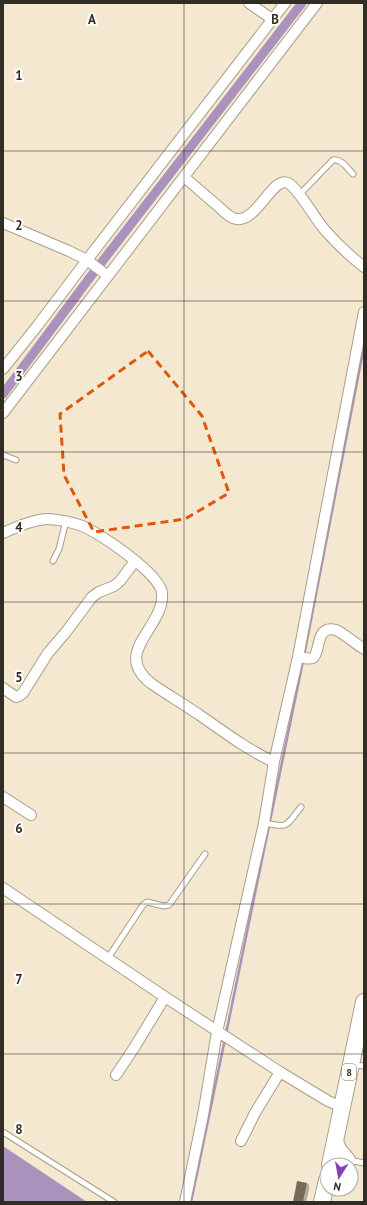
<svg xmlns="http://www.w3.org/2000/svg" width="367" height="1205" font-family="'PT Sans',sans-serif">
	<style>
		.water { fill: #a992bb }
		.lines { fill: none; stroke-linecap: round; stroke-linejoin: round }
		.stream { stroke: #a992bb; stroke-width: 2.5 }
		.canal { stroke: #a992bb; stroke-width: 9 }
		.building { fill: #776c57; filter: url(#shadow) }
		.lane-casing { stroke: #ab9e89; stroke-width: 7 }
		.street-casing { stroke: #ab9e89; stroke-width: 12 }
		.primary-casing { stroke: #ab9e89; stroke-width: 18 }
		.lane { stroke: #fff; stroke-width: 5 }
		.street { stroke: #fff; stroke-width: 10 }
		.primary { stroke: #fff; stroke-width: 16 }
		.marked { fill: none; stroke: #df570d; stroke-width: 3; stroke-dasharray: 8 5; stroke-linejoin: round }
		.grid { fill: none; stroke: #322d24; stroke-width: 1; stroke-opacity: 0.55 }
		.labels { text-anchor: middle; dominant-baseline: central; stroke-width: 4; stroke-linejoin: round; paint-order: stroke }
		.shield { fill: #fff; stroke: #706c66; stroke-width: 1 }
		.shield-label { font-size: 10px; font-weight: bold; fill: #322d24 }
		.grid-label { font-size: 13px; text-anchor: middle; font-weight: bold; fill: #322d24; stroke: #fff; stroke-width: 4; stroke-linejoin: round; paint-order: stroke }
	</style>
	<defs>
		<filter id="shadow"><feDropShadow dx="3" dy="1.5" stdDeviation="0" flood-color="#0004"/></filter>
	</defs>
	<rect width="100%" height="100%" fill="#f5e8d0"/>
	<path class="water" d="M3,1146L87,1202H3Z"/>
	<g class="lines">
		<path class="stream" d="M304,656L364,346
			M226,1034L303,661
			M191,1202L225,1039"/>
		<path class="canal" d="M3,394L91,276L302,3"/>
	</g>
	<path class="building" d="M297,1181L307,1183L303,1202H293Z"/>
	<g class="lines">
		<defs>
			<path id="lane" d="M299,195L333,160C341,158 348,169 353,174
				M3,455L16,460
				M53,561L59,549L66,521
				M264,823C289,828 285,827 301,807
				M108,958L143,905L147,902L164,906L169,905L205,854
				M353,1065L364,1066
				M3,1132L114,1202
				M349,1160L364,1163"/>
			<path id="street" d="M249,3L272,19
				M184,177C196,187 207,197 219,207C223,211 228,216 233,218C255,228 272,175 288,183C298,188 316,220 324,229C336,243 350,256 364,267
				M3,223L69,251L87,260L108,276
				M3,369L38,325L87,260L285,3
				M3,413L317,3
				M3,533C17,527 34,519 49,519C60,520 72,522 82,526C100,533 160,574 162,593C165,628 110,652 152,684C168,695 185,705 201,716C224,732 248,750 274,762
				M298,657C302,657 309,660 313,658C321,652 315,624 336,630C342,632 357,645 364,649
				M3,688L16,697L19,696L23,693L48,653L66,632L92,597L99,592L114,586L120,581L135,561
				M3,797L31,815
				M3,888L165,997L280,1072L328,1101L342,1107
				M116,1075L134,1048L165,997
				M241,1141L255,1113L280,1072
				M185,1202L203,1115L217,1032L264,823L274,762L298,657L364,312"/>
			<path id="primary" d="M335,1142L339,1151L347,1160L336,1165
				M330,1165L364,1002
				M322,1202L327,1180"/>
		</defs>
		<use href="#lane" class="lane-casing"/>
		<use href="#street" class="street-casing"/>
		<use href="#primary" class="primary-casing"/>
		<use href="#lane" class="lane"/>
		<use href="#street" class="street"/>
		<use href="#primary" class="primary"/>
	</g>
	<path class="marked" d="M148,351L202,416L229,493L185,519L94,532L64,475L60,414Z"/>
	<path class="grid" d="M184,3V1202M3,151H364M3,301H364M3,452H364M3,602H364M3,753H364M3,904H364M3,1054H364"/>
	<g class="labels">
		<rect class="shield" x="342" y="1064" width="14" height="16" rx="3"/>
		<g class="shield-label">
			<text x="349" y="1072">8</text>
		</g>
	</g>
	<g class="grid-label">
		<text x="92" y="24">A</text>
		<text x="275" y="24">B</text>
		<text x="19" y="80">1</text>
		<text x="19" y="230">2</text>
		<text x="19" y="381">3</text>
		<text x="19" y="532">4</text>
		<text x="19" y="682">5</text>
		<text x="19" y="833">6</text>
		<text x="19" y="984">7</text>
		<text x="19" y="1134">8</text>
	</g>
	<rect width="367" height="1205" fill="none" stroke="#322d24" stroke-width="8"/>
	<g transform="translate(339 1177) rotate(191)"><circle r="19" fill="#ffffff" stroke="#adaba7"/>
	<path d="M0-3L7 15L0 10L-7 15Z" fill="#8841b4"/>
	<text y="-6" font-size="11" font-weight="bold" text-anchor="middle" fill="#322d24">N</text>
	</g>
</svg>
